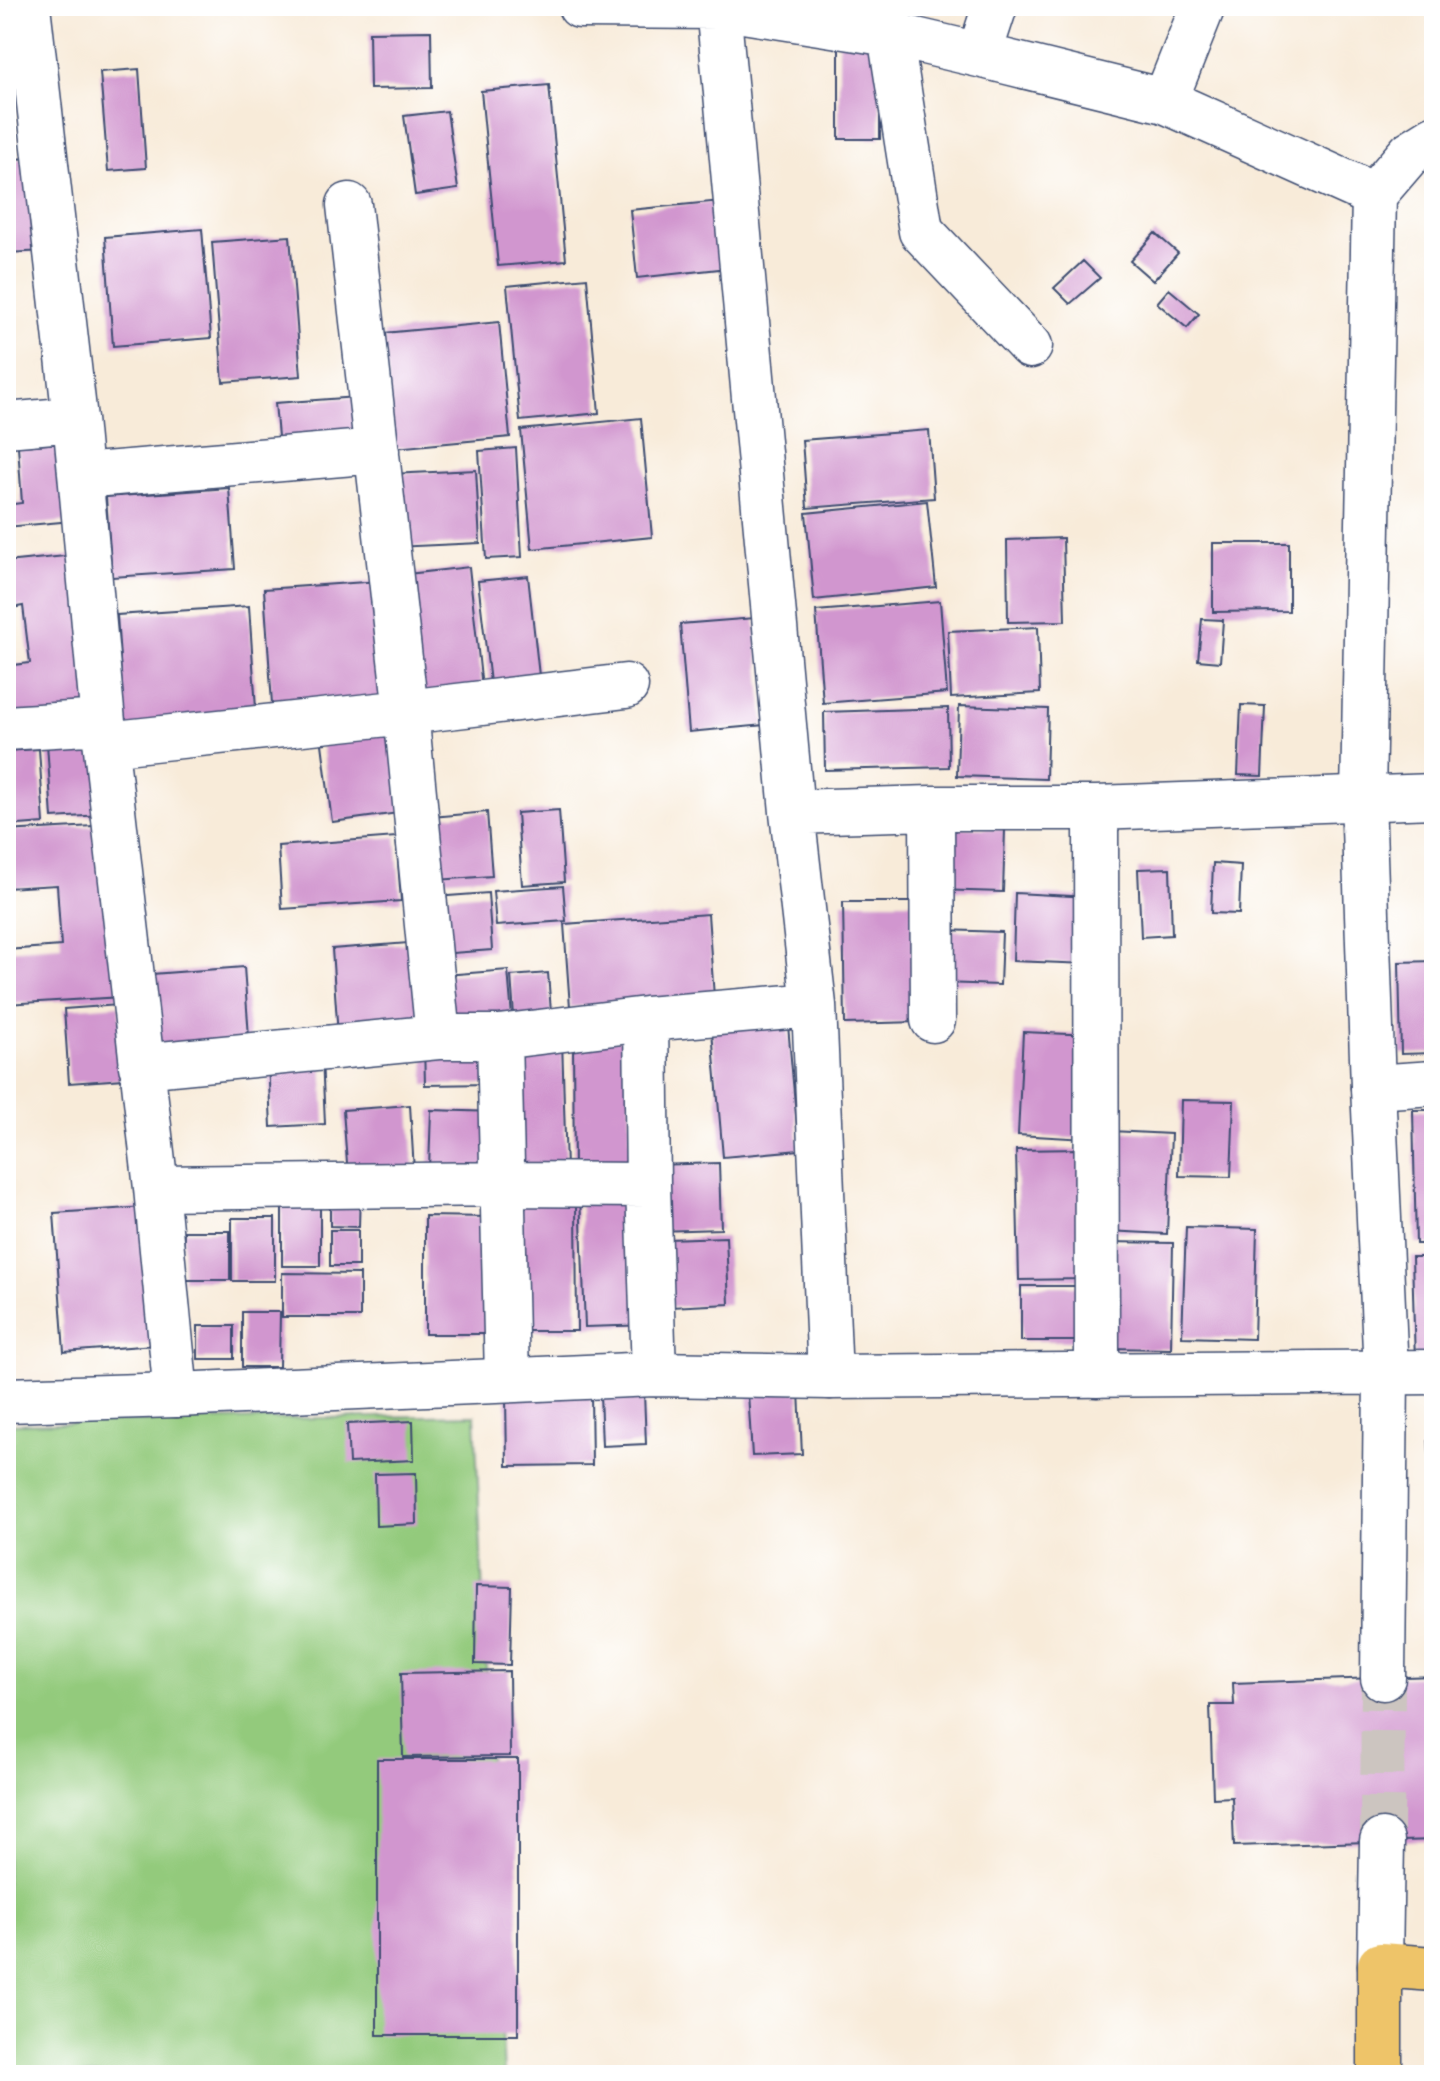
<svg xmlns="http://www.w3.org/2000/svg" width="1440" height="2081" font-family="'IM FELL DW Pica',serif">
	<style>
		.pitch { fill: #93ca7c; stroke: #577c6d; stroke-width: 2 }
		.building { fill: #d196cf }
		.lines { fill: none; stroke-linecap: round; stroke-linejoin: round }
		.tertiary-tunnel { stroke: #ccc5c0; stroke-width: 44; stroke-dasharray: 44 22; stroke-linecap: butt }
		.minor-casing { stroke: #3c4b70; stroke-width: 47 }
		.tertiary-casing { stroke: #3c4b70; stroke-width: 47 }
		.primary-casing { stroke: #3c4b70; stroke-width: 47 }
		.minor { stroke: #fff; stroke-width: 44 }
		.tertiary { stroke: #fff; stroke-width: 44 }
		.primary { stroke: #eec469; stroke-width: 44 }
	</style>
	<rect width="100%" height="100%" fill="#fff"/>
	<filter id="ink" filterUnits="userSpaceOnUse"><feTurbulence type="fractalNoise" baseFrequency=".0125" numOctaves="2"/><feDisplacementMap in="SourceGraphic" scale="16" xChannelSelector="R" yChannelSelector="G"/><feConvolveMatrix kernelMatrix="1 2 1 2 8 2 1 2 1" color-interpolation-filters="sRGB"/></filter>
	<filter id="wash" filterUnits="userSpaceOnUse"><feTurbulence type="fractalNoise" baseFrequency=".006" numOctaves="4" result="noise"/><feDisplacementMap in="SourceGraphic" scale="32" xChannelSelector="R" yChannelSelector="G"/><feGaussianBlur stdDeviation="1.8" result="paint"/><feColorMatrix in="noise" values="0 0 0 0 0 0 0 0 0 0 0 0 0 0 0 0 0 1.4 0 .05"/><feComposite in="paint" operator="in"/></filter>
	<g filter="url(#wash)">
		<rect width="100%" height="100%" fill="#f8ebd9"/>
		<path class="pitch" d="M475,1415L504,2075H6V1424Z"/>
		<g id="blocks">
			<path class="building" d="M6,6H23L26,92L6,93Z
				M431,31L432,88L370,89L369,32Z
				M839,36H880V139H839Z
				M139,69L146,168L108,171L100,72Z
				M549,85L566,260L498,266L481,91Z
				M447,111L458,189L415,195L404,116Z
				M42,158L46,251L6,253V159Z
				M721,201L728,268L637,278L630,210Z
				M202,229L211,338L113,346L105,237Z
				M1155,233L1178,253L1153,281L1130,261Z
				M290,236L301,376L223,382L212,242Z
				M1083,261L1100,278L1070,304L1054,288Z
				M587,278L599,413L520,421L507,286Z
				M1169,289L1199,314L1187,328L1157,303Z
				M499,322L510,437L395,448L384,333Z
				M357,397L361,441L279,448L275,403Z
				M641,418L652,537L532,549L521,430Z
				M929,430L934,498L807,508L802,440Z
				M65,443L72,521L6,527V505L22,503L18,446Z
				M516,448L522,557L486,559L479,451Z
				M476,470L480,543L394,547L390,474Z
				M229,488L235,569L112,577L106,497Z
				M927,501L936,587L814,600L806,513Z
				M1063,538L1065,621L1008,622L1007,540Z
				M1213,543H1289V611L1213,612Z
				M75,555L92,712L6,721V666L30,663L23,606L6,609V562Z
				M469,567L483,697L413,705L399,575Z
				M528,576L540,685L491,691L478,581Z
				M380,581L389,710L273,718L264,589Z
				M940,601L947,693L823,703L816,611Z
				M249,606L257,724L125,733L117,615Z
				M755,618L764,725L689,732L680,624Z
				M1202,619L1223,620L1220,662L1198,660Z
				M1038,627L1040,693L951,698L948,631Z
				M1241,705L1265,706L1262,776L1238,775Z
				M959,706L1048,709L1046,779L957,776Z
				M948,708L949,767L825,770L824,712Z
				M394,719L406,812L332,822L320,728Z
				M97,740L102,815L52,818L47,743Z
				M39,749L44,823L6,826V751Z
				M559,810L564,882L522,885L517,813Z
				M487,812L492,876L437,880L432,817Z
				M111,825L122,997L6,1004V950L61,946L57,885L6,888V831Z
				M938,827L1005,829L1003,892L936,890Z
				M396,837L401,901L282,909L278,846Z
				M1213,863L1241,865L1239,914L1211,913Z
				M1170,868L1172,935L1141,937L1138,869Z
				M563,886L566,921L496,926L493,891Z
				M488,893L492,950L439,954L435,897Z
				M1015,893L1090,897L1088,964L1013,961Z
				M843,902H918L919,1022L845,1024Z
				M708,914L714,997L570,1007L564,924Z
				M944,930L1002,932L1000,985L942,983Z
				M421,942L427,1030L338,1036L332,949Z
				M1434,961V1053L1401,1054L1399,962Z
				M244,967L250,1051L157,1057L152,974Z
				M508,970L513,1029L449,1034L445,975Z
				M548,973L552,1025L515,1028L511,976Z
				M119,1005L124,1079L69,1083L64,1009Z
				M787,1014L799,1150L723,1157L711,1020Z
				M1023,1032L1091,1035L1086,1139L1018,1135Z
				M562,1040L566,1169L516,1171L511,1042Z
				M629,1040L631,1177H574L573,1041Z
				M491,1043V1084L425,1085L424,1044Z
				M322,1057L325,1124L271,1127L268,1059Z
				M1181,1100L1234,1101L1231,1177L1179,1176Z
				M410,1105L414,1171L348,1176L343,1110Z
				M431,1110L495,1112L494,1171L429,1169Z
				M1413,1110H1434V1244H1416Z
				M1111,1131L1171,1134L1167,1234L1107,1231Z
				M1082,1149L1084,1279L1019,1280L1016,1150Z
				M719,1163L721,1229L657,1231L655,1165Z
				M330,1189H360L359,1227L330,1226Z
				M646,1192L651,1325L585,1327L580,1194Z
				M282,1199H320V1266H282Z
				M518,1199H576L577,1331H519Z
				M145,1207L154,1345L64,1352L54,1213Z
				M425,1216L491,1217V1334H425Z
				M232,1218H275V1281H232Z
				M1186,1227L1257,1229L1254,1339L1182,1337Z
				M330,1230H358V1266H330Z
				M184,1231H230V1280H183Z
				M726,1237L729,1304L671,1307L668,1239Z
				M1106,1242L1173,1243L1171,1349L1104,1348Z
				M1412,1257H1434V1362H1415Z
				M282,1273L360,1274V1317H282Z
				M1021,1286H1089V1341H1021Z
				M242,1312H280L279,1367H242Z
				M198,1326H234V1359H198Z
				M799,1391L802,1454L752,1456L748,1393Z
				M644,1393L646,1444L602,1446L600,1394Z
				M591,1394L592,1465L507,1466L506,1396Z
				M413,1421L414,1460L349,1463L347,1424Z
				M1434,1432V1518H1432L1428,1433Z
				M416,1473L417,1524L376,1526L375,1474Z
				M476,1586L512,1587L510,1665L475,1664Z
				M509,1671L510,1756L403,1757L401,1673Z
				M1434,1676V1840L1234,1846L1232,1797L1213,1798L1210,1705H1234L1233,1683Z
				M377,1759H518V2035H377Z"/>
		</g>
	</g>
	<g filter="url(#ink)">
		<use href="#blocks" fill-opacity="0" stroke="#3c4b70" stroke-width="2"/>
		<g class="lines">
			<path class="tertiary-tunnel" d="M1382,1841L1383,1678"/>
			<defs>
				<path id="minor" d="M28,6L75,419L103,722L156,1188L176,1395
					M580,6L718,7L890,34L979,55L1165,101L1374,195
					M718,6L792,812L814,1005L830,1377
					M890,34L921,231L1030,346
					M979,55L995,6
					M1165,101L1203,6
					M349,205L406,712L438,1037
					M6,425L75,419
					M81,476L377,451
					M6,728L103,722
					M106,744L406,712L626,686
					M932,808L933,1020
					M1096,808L1097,1375
					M792,812L932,808H1096L1434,796
					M646,1019L648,1185L654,1374
					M499,1037L507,1379
					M141,1066L438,1037H499L646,1019L814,1005
					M1373,1087L1434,1083
					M156,1188L503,1184L648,1185"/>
				<path id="tertiary" d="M6,1400L176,1395L654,1374L830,1377L1434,1372
					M1383,1678L1386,1372L1373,1087L1363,798L1374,195L1410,153L1434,138
					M1380,1965L1382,1841"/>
				<path id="primary" d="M1380,2075V1965L1434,1969"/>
			</defs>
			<use href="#minor" class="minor-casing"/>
			<use href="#tertiary" class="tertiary-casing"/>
			<use href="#primary" class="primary-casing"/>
			<use href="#minor" class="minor"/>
			<use href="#tertiary" class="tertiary"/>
			<use href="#primary" class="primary"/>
		</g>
	</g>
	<rect width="1440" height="2081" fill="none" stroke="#fff" stroke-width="32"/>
</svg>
